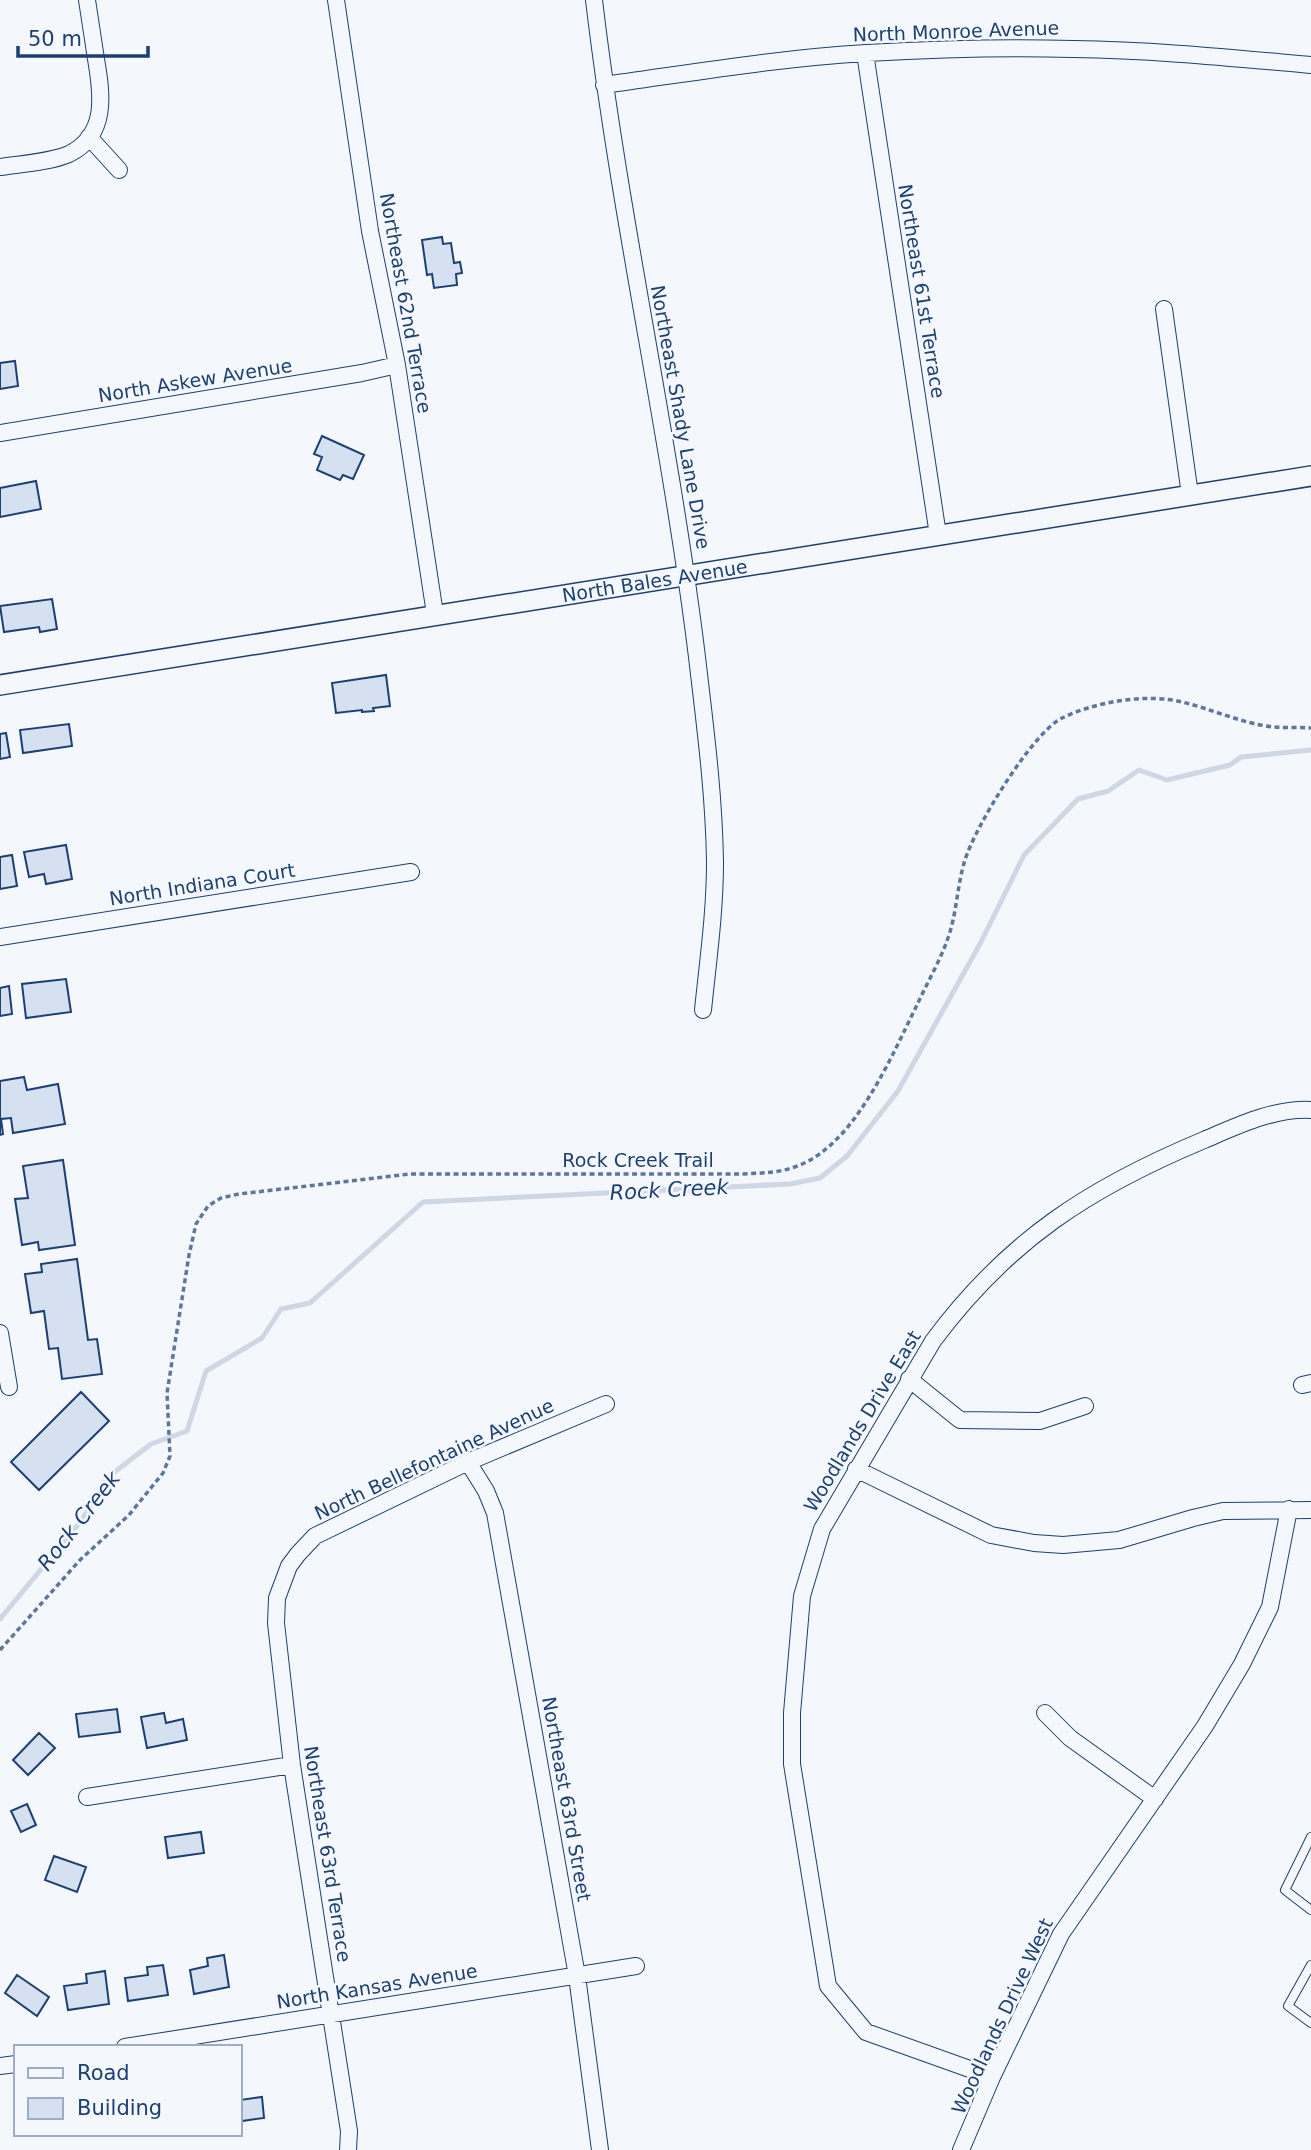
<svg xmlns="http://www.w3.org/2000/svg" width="1311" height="2150" font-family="'DejaVu Sans',sans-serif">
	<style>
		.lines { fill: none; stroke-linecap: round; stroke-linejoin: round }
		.stream { stroke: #cfd7e4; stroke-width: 5 }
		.building { fill: #d5e0f0; stroke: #1d3f73; stroke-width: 2 }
		.service-casing { stroke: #1d3f73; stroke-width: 10 }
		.minor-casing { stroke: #1d3f73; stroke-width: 18 }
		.tertiary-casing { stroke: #1d3f73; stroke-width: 22 }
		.path { stroke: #5e769c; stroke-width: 3.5; stroke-dasharray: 5 3.5; stroke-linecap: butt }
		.service { stroke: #f4f7fb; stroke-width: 8 }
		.minor { stroke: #f4f7fb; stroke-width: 16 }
		.tertiary { stroke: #f4f7fb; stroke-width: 19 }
		.labels { text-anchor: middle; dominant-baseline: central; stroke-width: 5; stroke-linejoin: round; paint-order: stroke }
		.street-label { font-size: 19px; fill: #1d3f73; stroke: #f4f7fb }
		.water-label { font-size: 21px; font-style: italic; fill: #1d3f73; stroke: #f4f7fb }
	</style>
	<rect width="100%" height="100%" fill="#f4f7fb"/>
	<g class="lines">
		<path class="stream" d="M0,1619L81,1521L108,1477L151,1444L187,1431L206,1371L262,1338L281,1309L310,1303L423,1202L790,1184L820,1178L847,1156L898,1091L980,944L1024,855L1078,799L1108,791L1139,770L1167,780L1230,765L1241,757L1311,750"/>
	</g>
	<path class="building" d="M442,237L443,244L451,243L454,263L460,262L462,273L456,274L457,285L434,288L432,274L427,275L422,240Z
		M15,361L18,386L0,389V363Z
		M322,436L364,455L353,479L343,475L340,480L317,470L322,457L314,454Z
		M36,481L41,509L0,517V488Z
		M52,599L57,629L40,632L39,627L4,632L0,606Z
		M386,675L390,706L373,708L374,711L362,712V710L336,713L332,683Z
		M69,724L72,746L23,753L20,730Z
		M6,733L10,757L0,759V734Z
		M66,845L72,879L46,884L44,874L29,877L24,852Z
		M12,855L17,886L0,889V857Z
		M66,979L71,1012L26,1018L22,984Z
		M9,986L12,1014L0,1016V988Z
		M24,1077L27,1090L58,1084L65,1124L13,1133L11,1118L1,1119L3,1134L0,1135V1081Z
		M63,1160L75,1245L39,1250L38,1242L22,1245L15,1199L28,1198L23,1166Z
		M77,1259L88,1340L97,1339L102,1374L62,1379L58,1348L49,1349L44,1311L31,1313L25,1274L42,1272L41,1264Z
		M81,1392L109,1421L39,1490L11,1462Z
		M117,1709L120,1732L79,1737L76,1714Z
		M164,1713L166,1723L183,1719L187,1740L147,1748L141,1717Z
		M39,1733L55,1748L28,1775L13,1760Z
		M27,1804L36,1825L21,1832L11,1811Z
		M201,1832L204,1853L168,1858L165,1837Z
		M54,1856L86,1867L77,1892L45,1880Z
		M224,1955L229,1987L194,1994L190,1970L208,1966L207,1958Z
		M163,1965L168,1995L128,2001L125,1978L148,1975L147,1967Z
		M105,1971L109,2004L68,2010L64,1986L87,1983L86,1974Z
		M17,1975L49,1997L37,2016L5,1993Z
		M262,2097L264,2118L242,2121L240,2100Z"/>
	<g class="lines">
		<defs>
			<path id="service" d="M1311,1837L1285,1890L1311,1910
				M1311,1965L1288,2006L1311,2023"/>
			<path id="minor" d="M336,0L370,231L397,365L435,614
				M594,0C620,220 670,437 697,657C705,726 714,793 715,862C715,912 708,961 703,1010
				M865,53L938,535
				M604,85C691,73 779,58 867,53C935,49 1004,47 1073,49C1153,50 1232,58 1311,65
				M89,137L119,170
				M0,167C20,164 51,162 69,154C108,135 102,94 96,59C93,39 90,20 87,0
				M1164,309L1190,495
				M0,433L362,373L397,365
				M0,937L411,872
				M0,1333L9,1387
				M909,1379L960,1420L1040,1421L1085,1406
				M1302,1385L1311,1383
				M468,1462L486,1491L495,1513L577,1976L600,2150
				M856,1469L991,1535L1034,1543L1063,1545L1119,1540L1193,1518L1223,1511L1311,1510
				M1045,1713L1070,1738L1155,1799
				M87,1797L292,1765
				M125,2047L636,1966
				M0,2066L16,2064
				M992,2077L866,2032L828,1986L792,1764V1713L802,1596L822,1529L933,1341C1008,1240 1089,1188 1204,1140C1237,1126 1274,1108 1311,1110
				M348,2150L349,2131L292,1765L276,1623L277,1598L289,1566L298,1554L315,1536L468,1462L606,1404
				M961,2150L992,2077L1061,1934L1205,1726L1242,1664L1270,1607L1289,1509"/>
			<g id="tertiary">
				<path id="s1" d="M0,685L1311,476"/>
			</g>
		</defs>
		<use href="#service" class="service-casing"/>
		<use href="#minor" class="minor-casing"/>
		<use href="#tertiary" class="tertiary-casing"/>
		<path class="path" d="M0,1650L80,1560L129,1515L163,1473L170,1456L167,1393L189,1255L196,1224L208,1206L221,1198L239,1194L410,1174H742C762,1173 781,1173 800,1165C856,1142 891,1057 917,1005C927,983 940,961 948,938C957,913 957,885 965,860C975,827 1032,733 1062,718C1095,702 1146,693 1182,702C1212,709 1243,724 1274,727C1286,728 1299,727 1311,728"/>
		<use href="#service" class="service"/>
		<use href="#minor" class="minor"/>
		<use href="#tertiary" class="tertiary"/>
	</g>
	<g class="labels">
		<g class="street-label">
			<text transform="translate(956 31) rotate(-2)">North Monroe Avenue</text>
			<text transform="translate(922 291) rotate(81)">Northeast 61st Terrace</text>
			<text transform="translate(406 303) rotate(80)">Northeast 62nd Terrace</text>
			<text transform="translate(195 380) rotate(-9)">North Askew Avenue</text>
			<text transform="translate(681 417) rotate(80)">Northeast Shady Lane Drive</text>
			<text stroke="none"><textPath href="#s1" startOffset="663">North Bales Avenue</textPath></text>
			<text transform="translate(202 884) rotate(-9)">North Indiana Court</text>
			<text x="638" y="1160">Rock Creek Trail</text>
			<text transform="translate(862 1421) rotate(-59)">Woodlands Drive East</text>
			<text transform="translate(434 1459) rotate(-25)">North Bellefontaine Avenue</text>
			<text transform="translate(567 1799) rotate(80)">Northeast 63rd Street</text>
			<text transform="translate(328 1854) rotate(81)">Northeast 63rd Terrace</text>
			<text transform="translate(377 1986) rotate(-9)">North Kansas Avenue</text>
			<text transform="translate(1002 2016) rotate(-65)">Woodlands Drive West</text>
		</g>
		<g class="water-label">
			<text transform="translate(669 1190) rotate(-3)">Rock Creek</text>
			<text transform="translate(79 1521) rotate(-52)">Rock Creek</text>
		</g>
	</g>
	<rect x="14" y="2045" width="228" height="91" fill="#f4f7fb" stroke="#9eadc5" stroke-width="2"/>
	<rect x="28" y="2068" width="35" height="10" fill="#f4f7fb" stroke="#9eadc5" stroke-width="2"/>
	<text x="77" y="2080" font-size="21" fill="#1d3f73">Road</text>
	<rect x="28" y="2098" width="35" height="21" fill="#d5e0f0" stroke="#9eadc5" stroke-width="2"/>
	<text x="77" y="2115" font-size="21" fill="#1d3f73">Building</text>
	<path d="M18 46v10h130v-10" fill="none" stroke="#1d3f73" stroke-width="3.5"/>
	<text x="28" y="46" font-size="21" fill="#1d3f73" stroke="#f4f7fb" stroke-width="5" paint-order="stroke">50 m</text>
</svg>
